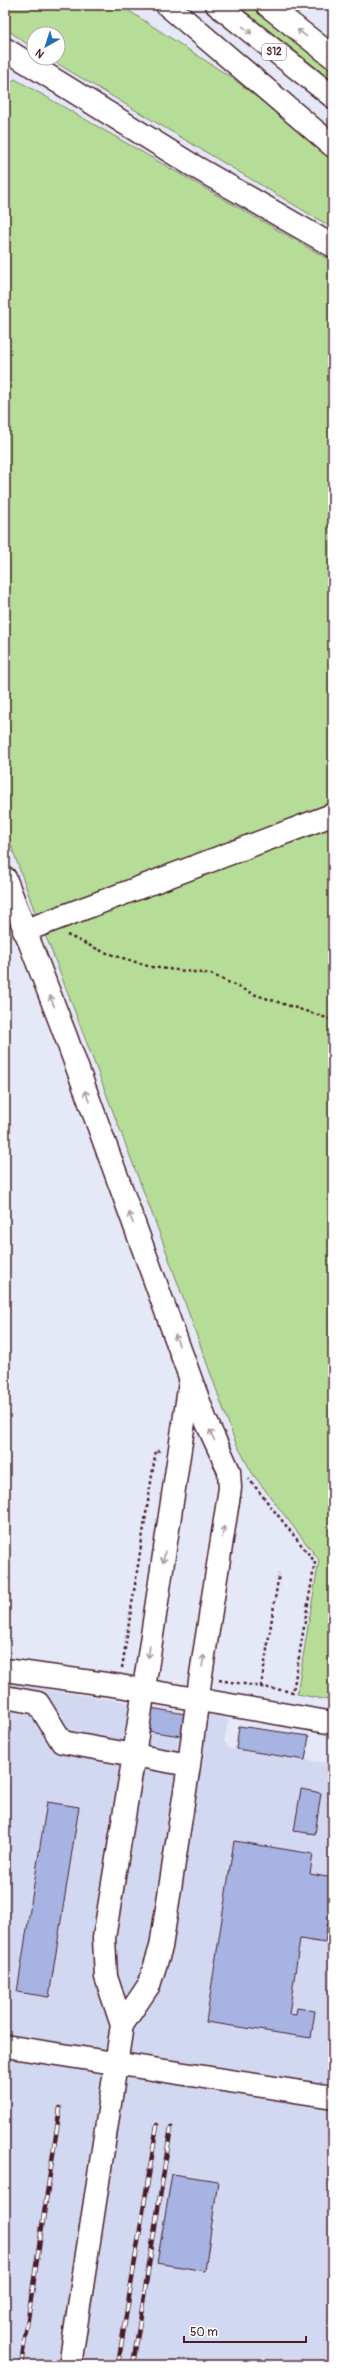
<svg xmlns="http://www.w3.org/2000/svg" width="338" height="2370" font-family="Pangolin,sans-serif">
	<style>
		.built { fill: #d2d8f1 }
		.green { fill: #b6dd98; stroke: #807e62 }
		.building { fill: #a7b4e3; stroke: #4a1f2b }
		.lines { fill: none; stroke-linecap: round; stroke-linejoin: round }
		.minor-casing { stroke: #4a1f2b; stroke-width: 25 }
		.highway-casing { stroke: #4a1f2b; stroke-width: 25 }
		.path { stroke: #4a1f2b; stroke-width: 2.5; stroke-dasharray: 3 3; stroke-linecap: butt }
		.minor { stroke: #fff; stroke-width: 22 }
		.highway { stroke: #fff; stroke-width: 22 }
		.rail-casing { stroke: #4a1f2b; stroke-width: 4.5 }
		.rail { stroke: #fff; stroke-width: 3; stroke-dasharray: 9; stroke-linecap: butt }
		.oneway { stroke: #ae9aa0 }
		.labels { text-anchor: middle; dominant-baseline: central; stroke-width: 3; stroke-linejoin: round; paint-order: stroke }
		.shield { fill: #fff; stroke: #80626b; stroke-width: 1 }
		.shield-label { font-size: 10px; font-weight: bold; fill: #4a1f2b }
	</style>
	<rect width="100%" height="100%" fill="#e5e8f7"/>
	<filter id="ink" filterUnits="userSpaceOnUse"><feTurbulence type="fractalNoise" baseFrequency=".025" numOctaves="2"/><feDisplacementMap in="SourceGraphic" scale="8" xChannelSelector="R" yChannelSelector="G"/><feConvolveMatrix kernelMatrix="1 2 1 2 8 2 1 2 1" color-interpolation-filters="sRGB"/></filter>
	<g filter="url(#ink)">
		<path class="built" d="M5,1683L133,1703L147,1732L182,1737L205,1720L208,1714L223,1716L228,1721L224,1741L230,1749L333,1764V2365H5Z"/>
		<path class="green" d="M5,5H120L235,80L333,156V228L48,58H58V34H34V49L5,28Z
			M237,5H254L295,41L333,70V81Z
			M15,79L333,262V1701L297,1694L319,1560L252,1473L235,1441L164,1245L49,944L37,918L5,828V86Z"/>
		<path class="building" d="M151,1708L185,1714L181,1736L147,1731Z
			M239,1726L309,1736L305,1760L236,1749Z
			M301,1789L321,1793L315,1834L294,1831Z
			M47,1802L79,1807L49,1997L17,1992Z
			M234,1841L313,1854L310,1874L333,1878V1926L327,1925L325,1943L300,1939L289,2014L296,2015L297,2008L315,2011L311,2038L206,2022Z
			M172,2174L218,2181L205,2271L157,2263Z"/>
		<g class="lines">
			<defs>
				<path id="minor" d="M167,5L333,146
					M5,49L192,165L333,246
					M5,878L66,1037L206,1421L229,1471L230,1488L200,1681L189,1765
					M24,931L332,815
					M5,1670L120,1686L333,1723
					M5,1697L38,1703L62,1742L134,1755L190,1382
					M5,2046L333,2097
					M70,2365L122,2025L106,1977L104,1938L134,1755L189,1765L161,1947L149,1985L122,2025"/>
				<path id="highway" d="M217,5L333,97
					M267,5L333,57"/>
			</defs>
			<use href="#minor" class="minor-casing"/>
			<use href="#highway" class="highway-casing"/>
			<path class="path" d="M67,935L104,952L151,967L211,974L253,994L333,1020
				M122,1668L156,1450L160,1451
				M219,1680L293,1692L315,1562L249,1479
				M261,1687L279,1574"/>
			<use href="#minor" class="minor"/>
			<use href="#highway" class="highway"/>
			<defs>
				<path id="rail" d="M21,2365L60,2108
					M118,2365L157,2125
					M133,2365L171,2127"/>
			</defs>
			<use href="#rail" class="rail-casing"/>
			<use href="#rail" class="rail"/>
		</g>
		<defs><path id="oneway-shaft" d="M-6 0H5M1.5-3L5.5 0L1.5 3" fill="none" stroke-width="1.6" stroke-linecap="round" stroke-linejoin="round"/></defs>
		<g class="oneway">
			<use href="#oneway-shaft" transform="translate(247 30) rotate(39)"/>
			<use href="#oneway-shaft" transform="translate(302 33) rotate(-143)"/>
			<use href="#oneway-shaft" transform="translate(52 1001) rotate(-111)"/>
			<use href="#oneway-shaft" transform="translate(87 1096) rotate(-110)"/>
			<use href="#oneway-shaft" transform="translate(131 1218) rotate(-111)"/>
			<use href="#oneway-shaft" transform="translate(177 1340) rotate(-111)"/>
			<use href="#oneway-shaft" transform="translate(212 1435) rotate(-114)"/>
			<use href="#oneway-shaft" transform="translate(223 1532) rotate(-81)"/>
			<use href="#oneway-shaft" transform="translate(164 1557) rotate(99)"/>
			<use href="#oneway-shaft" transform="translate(149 1652) rotate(98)"/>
			<use href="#oneway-shaft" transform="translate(203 1661) rotate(-81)"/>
		</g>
	</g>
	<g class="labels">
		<rect class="shield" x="262" y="44" width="24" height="16" rx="3"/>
		<g class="shield-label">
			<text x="274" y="52">S12</text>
		</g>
	</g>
	<rect width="338" height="2370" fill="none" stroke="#fff" stroke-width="20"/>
	<rect x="10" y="10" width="318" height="2350" fill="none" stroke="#4a1f2b" stroke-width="1.5" filter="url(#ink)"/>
	<g transform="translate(46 46) rotate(219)"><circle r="19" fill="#ffffff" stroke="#b7a5aa"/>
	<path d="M0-3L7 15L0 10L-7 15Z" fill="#1f6fb2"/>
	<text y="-6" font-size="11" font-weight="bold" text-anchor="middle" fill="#4a1f2b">N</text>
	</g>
	<path d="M184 2336v6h122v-6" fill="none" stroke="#4a1f2b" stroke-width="2"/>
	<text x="190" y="2336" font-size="12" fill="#4a1f2b" stroke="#ffffff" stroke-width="3" paint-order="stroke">50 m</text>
</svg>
